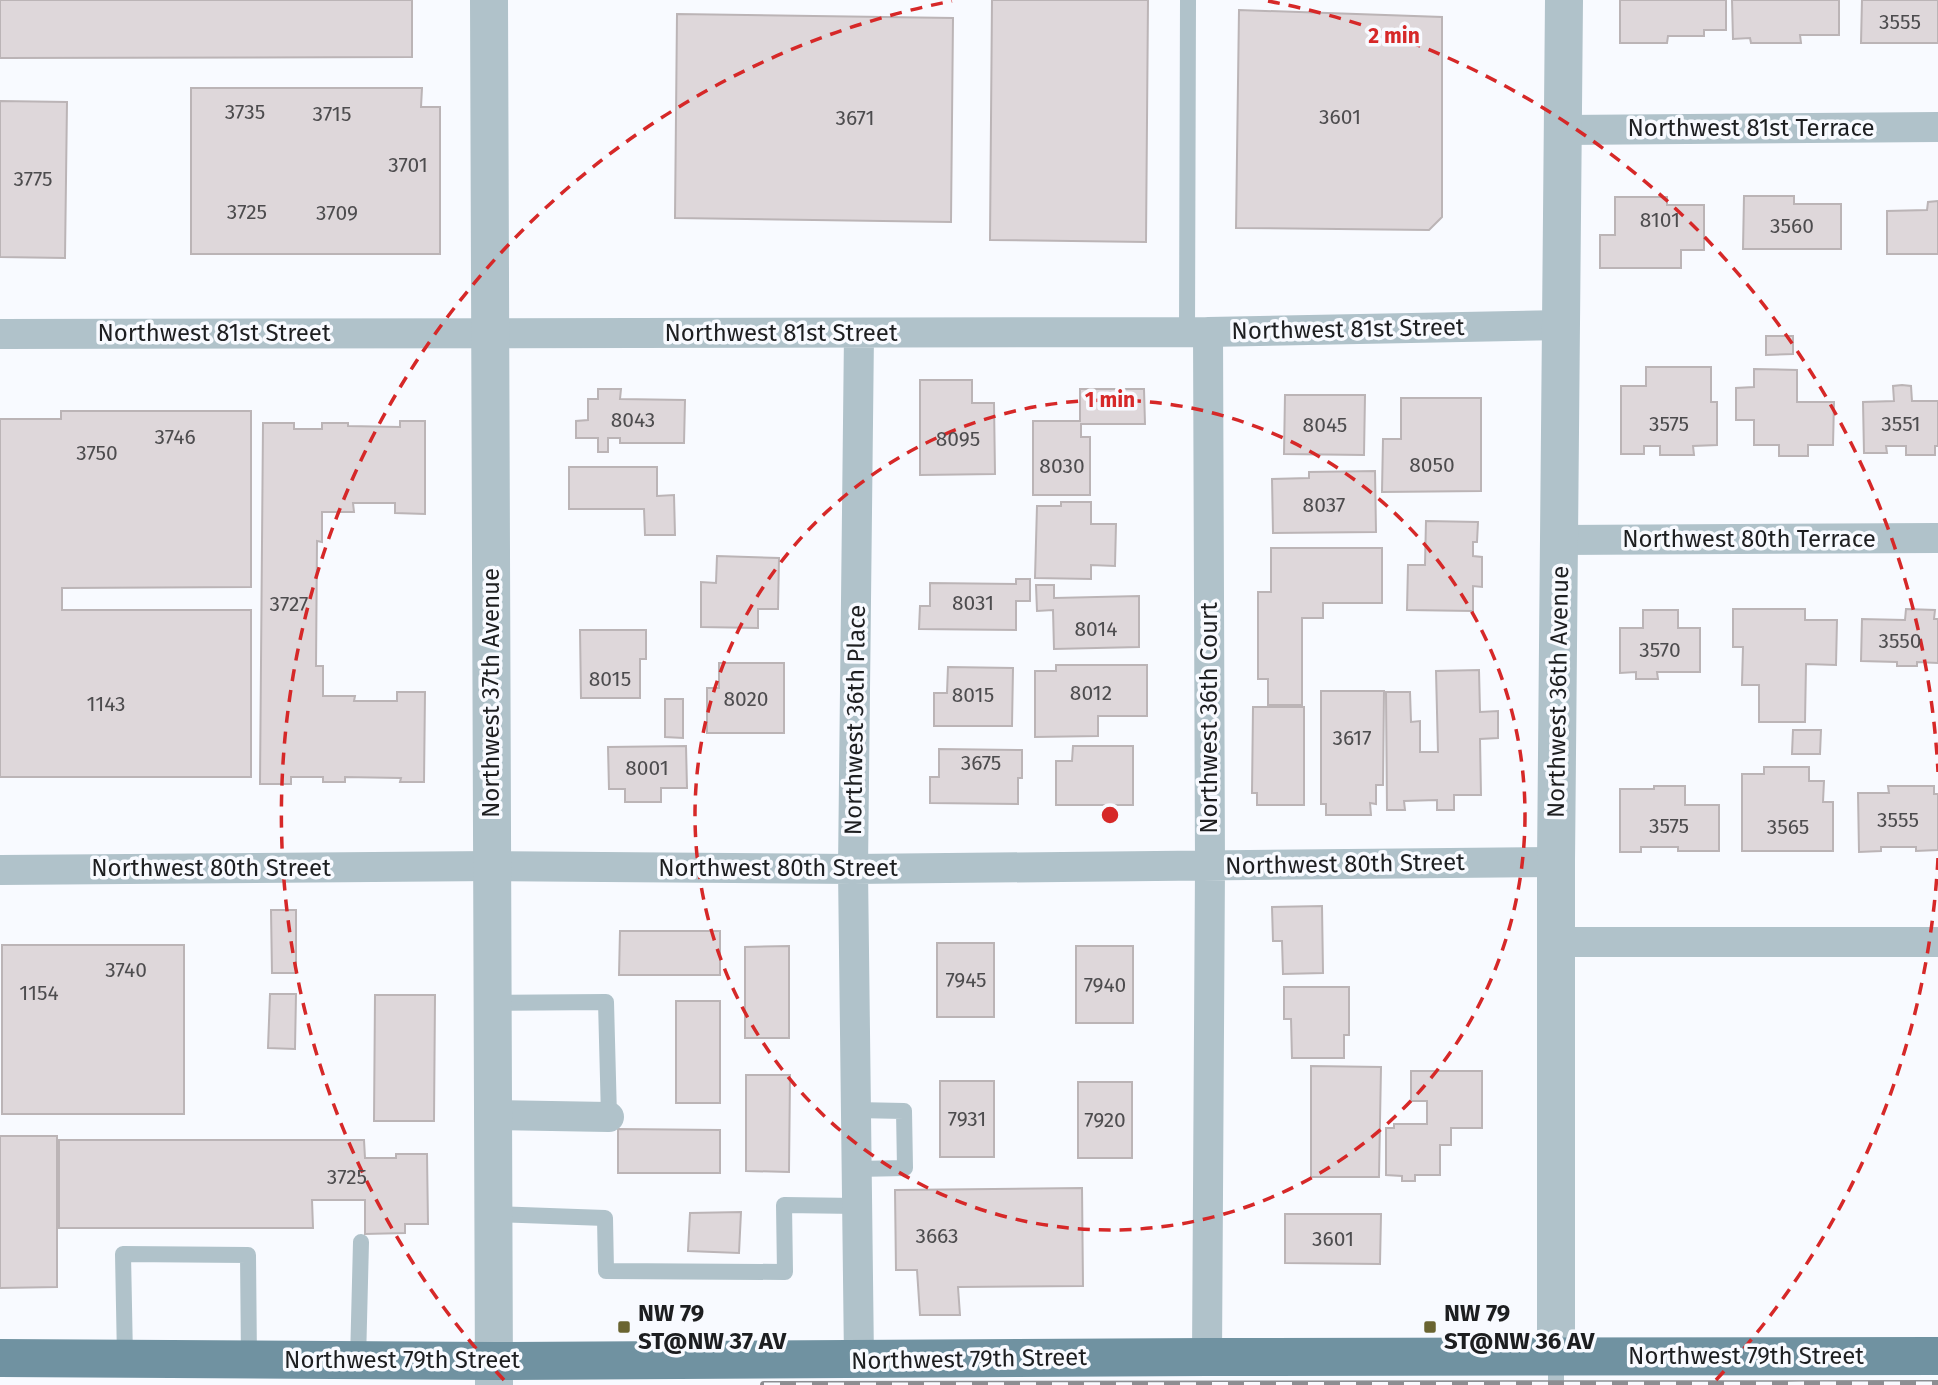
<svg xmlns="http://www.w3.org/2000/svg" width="1938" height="1385" font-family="'Fira Sans',sans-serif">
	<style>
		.building { fill: #ded7da; stroke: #bbb4b6; stroke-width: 2 }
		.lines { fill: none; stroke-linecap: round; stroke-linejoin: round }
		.service { stroke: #b0c2ca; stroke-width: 16 }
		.minor { stroke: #b0c2ca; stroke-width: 30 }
		.tertiary { stroke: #b0c2ca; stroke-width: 38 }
		.primary { stroke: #7092a1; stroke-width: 38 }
		.rail-casing { stroke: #8d8e92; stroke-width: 8 }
		.rail { stroke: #f8faff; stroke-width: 5; stroke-dasharray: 16; stroke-linecap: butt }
		.ring { fill: none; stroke: #d62828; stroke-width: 3.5; stroke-dasharray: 12 9 }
		.poi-dot { fill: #6a6431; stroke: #f8faff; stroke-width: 2.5 }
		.labels { text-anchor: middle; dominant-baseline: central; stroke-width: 7; stroke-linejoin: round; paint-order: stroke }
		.number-label { font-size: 21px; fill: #4d4c4e }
		.street-label { font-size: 24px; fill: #1d1e20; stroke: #f8faff }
		.poi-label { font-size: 24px; font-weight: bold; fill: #1d1e20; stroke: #f8faff; text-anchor: start }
		.centre { fill: #d62828; stroke: #f8faff; stroke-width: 3.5 }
		.ring-label { font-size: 21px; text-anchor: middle; font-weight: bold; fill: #d62828; stroke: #f8faff; stroke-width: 7; stroke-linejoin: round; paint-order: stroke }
	</style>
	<rect width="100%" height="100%" fill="#f8faff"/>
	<path class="building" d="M0,0H412V57L0,58Z
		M992,0H1148L1146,242L990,240Z
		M1620,0H1726V30H1704V36H1668L1667,43H1620Z
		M1732,0H1839V35H1800L1801,43H1751L1750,38L1733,39Z
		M1862,0H1938V43H1861Z
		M1239,10L1442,17V217L1429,230L1236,228Z
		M677,14L953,18L951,222L675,218Z
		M191,88H422L421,107H440V254H191Z
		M0,101L67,102L65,258L0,257Z
		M1744,196H1794V204H1841V249H1743Z
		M1615,197H1667V205H1704V250H1681V268H1600V235H1615Z
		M1938,201V254H1887V211L1927,210L1928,202Z
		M1766,336H1793V354L1766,355Z
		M1646,367H1711V402H1717V445L1693,446L1694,455H1660V446H1644V454H1621V386H1646Z
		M1754,369L1797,370V402H1834L1833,445H1808V456H1779V445H1754V420H1736V388L1754,387Z
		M920,380H972V403H994L995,474L920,475Z
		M1902,385L1911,386L1912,401H1938V446H1935V455H1906V446H1886L1887,453H1864L1863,402L1894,401L1893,386Z
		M598,389H621L620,399L685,400L684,443H620V438H608V452H598V438H576V421L588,420V399H598Z
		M1080,389H1144L1145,424H1081V437H1090V495H1033V421H1080Z
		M1285,395H1365L1364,455L1284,454Z
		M1401,398H1481V491L1382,492L1383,439H1401Z
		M61,411H251V587L62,588V610H251V777H0V419H61Z
		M400,421H425V514L395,513V503H353L354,512H322V542L317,541L316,666H323V696H355L354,701H397V692H425L424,782H400L401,778L345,777V782H323V777H291V784H260L263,423H294V429H322V423H348V426L400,427Z
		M569,467H657V496L674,495L675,535H645L644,509H569Z
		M1375,471L1376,532L1273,533L1272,479L1309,478V472Z
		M1061,502H1091V524H1116L1115,566L1091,565V579L1035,578L1037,506H1061Z
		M1426,521L1478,522L1477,542H1473V556L1482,557V587L1473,586V611L1407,610L1408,565H1425Z
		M1271,548H1382V603H1323V618H1302V705H1268V679H1258V592H1271Z
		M717,556L779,558L778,609H758V628L701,627V582L716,583Z
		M1016,579H1030V601H1016V630L919,629L920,606H930V583L1016,584Z
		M1036,585H1054V598L1139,596V647L1054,649L1053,610L1037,611Z
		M1733,609H1805V620H1837L1836,665L1806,664L1805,722H1759V685H1742L1743,647H1733Z
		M1906,609L1935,610L1934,619H1938V663L1917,662V666H1897V662L1861,661L1862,619L1905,620Z
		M1643,610H1678V628H1700V672H1657L1658,679H1636V672L1620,673V628H1643Z
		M580,630H646V659H640V698H581Z
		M719,663H784V733H707V688H719Z
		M1056,665H1147V716H1098V736L1035,737V671H1056Z
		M948,667L1013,668L1012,726H934V693H947Z
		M1479,670L1480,712L1498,711V738L1480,739L1481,795H1454V810H1437V800L1404,801L1405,810H1387L1386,692H1410L1411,722L1420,721V752H1438L1436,671Z
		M1321,691H1384L1383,785H1376V804L1370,803L1371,815H1326V804H1321Z
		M665,699H683V738L665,737Z
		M1253,707H1304V805H1257V793H1252Z
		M1793,730H1821L1820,754H1792Z
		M686,746L687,788H661V802H625V789H609L608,747Z
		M1073,746H1133V805H1056V761H1072Z
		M939,749L1022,750V778H1018V804L930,803V777H939Z
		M1764,767H1809V781H1824L1823,802H1833V851H1742V774H1764Z
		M1654,786H1685V805H1719V851H1678V847H1641V852H1620V789H1654Z
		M1888,786H1934V794H1938V850L1916,851V847H1881V851L1859,852L1858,793H1889Z
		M1322,906L1323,973L1283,974L1282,941H1273L1272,907Z
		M271,910H296V973H272Z
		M620,931H720V975H619Z
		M937,943H994V1017H937Z
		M2,945H184V1114H2Z
		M789,946V1038H745V947Z
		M1076,946H1133V1023H1076Z
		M1284,987H1349V1035H1344V1058H1292L1291,1019H1284Z
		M270,994H296L295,1049L268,1048Z
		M375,995H435L434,1121H374Z
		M676,1001H720V1103H676Z
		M1311,1066L1381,1067L1379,1177H1311Z
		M1411,1071H1482V1128H1451V1145H1440V1175H1415V1181H1402V1176L1386,1175V1128H1394V1124H1427V1101H1411Z
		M746,1075H790L789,1172L746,1171Z
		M940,1081H994V1157H940Z
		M1078,1082H1132V1158H1078Z
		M618,1129L720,1130V1173H618Z
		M0,1136H57V1287L0,1288Z
		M59,1140H364L365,1158H396V1154H427L428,1224H405V1233L365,1234V1200H312L313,1228H59Z
		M1082,1188L1083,1286L958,1287L960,1315H920L917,1270H896L895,1190Z
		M741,1212L739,1253L688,1251L690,1213Z
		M1285,1214H1381L1380,1264L1285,1263Z"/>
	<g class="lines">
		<path class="service" d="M1187,332L1188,0
			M492,1003L606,1002L609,1117
			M856,1110L904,1111L905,1168L857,1169
			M493,1214L605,1218L606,1271L785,1272L784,1205L857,1206
			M1556,1356V1385
			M125,1358L123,1254L248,1255L249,1360
			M358,1361L361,1242"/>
		<path class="minor" d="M1564,130L1938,127
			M859,333L853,869L859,1360
			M0,334L1208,332L1562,325
			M1560,540L1938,538
			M0,870L492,866L853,869L1556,862
			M1556,942H1938
			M492,1115L609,1117
			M1207,1357L1210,866L1208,332"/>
		<path class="tertiary" d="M489,0L494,1385
			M1556,1356V862L1564,0"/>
		<path class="primary" d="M0,1358L494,1361L1207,1357L1938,1356"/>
		<defs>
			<path id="rail" d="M764,1385L1938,1384"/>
		</defs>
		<use href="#rail" class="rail-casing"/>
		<use href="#rail" class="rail"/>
	</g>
	<g class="ring">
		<circle cx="1110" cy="815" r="415"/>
		<path d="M1938 858A829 829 0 0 1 1716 1380M504 1380A829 829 0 0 1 952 1M1268 1A829 829 0 0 1 1938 772"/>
	</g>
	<g class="poi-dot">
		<rect x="617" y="1320" width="14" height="14" rx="3.5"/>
		<rect x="1423" y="1320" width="14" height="14" rx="3.5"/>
	</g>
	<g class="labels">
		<g class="number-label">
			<text x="1900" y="22">3555</text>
			<text x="245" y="112">3735</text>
			<text x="332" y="114">3715</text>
			<text x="1340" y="117">3601</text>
			<text x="855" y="118">3671</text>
			<text x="408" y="165">3701</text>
			<text x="33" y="179">3775</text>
			<text x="247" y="212">3725</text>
			<text x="337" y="213">3709</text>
			<text x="1660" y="220">8101</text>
			<text x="1792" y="226">3560</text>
			<text x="633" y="420">8043</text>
			<text x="1669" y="424">3575</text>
			<text x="1901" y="424">3551</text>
			<text x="1325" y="425">8045</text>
			<text x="175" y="437">3746</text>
			<text x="958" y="439">8095</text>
			<text x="97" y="453">3750</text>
			<text x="1432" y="465">8050</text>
			<text x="1062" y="466">8030</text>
			<text x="1324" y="505">8037</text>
			<text x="973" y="603">8031</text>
			<text x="289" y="604">3727</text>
			<text x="1096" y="629">8014</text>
			<text x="1900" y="641">3550</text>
			<text x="1660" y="650">3570</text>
			<text x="610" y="679">8015</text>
			<text x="1091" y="693">8012</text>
			<text x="973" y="695">8015</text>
			<text x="746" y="699">8020</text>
			<text x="106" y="704">1143</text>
			<text x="1352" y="738">3617</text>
			<text x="981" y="763">3675</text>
			<text x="647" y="768">8001</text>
			<text x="1898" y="820">3555</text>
			<text x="1669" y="826">3575</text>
			<text x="1788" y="827">3565</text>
			<text x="126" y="970">3740</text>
			<text x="966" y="980">7945</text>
			<text x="1105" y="985">7940</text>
			<text x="39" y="993">1154</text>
			<text x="967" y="1119">7931</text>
			<text x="1105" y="1120">7920</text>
			<text x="347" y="1177">3725</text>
			<text x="937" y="1236">3663</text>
			<text x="1333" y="1239">3601</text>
		</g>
		<g class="street-label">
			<text x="1751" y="128">Northwest 81st Terrace</text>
			<text transform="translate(1348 329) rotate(-1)">Northwest 81st Street</text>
			<text x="214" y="333">Northwest 81st Street</text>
			<text x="781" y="333">Northwest 81st Street</text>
			<text x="1749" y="539">Northwest 80th Terrace</text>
			<text transform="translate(1558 692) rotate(-89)">Northwest 36th Avenue</text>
			<text transform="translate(491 693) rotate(-90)">Northwest 37th Avenue</text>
			<text transform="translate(1209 718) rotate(-90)">Northwest 36th Court</text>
			<text transform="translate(855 720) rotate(-89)">Northwest 36th Place</text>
			<text transform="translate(1345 864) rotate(-1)">Northwest 80th Street</text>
			<text x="211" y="868">Northwest 80th Street</text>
			<text x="778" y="868">Northwest 80th Street</text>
			<text x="1746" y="1356">Northwest 79th Street</text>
			<text transform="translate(969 1359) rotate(-1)">Northwest 79th Street</text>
			<text x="402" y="1360">Northwest 79th Street</text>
		</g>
		<g class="poi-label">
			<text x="638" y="1313">NW 79<tspan x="638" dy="28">ST@NW 37 AV</tspan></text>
			<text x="1444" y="1313">NW 79<tspan x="1444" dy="28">ST@NW 36 AV</tspan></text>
		</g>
	</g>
	<circle cx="1110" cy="815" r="10" class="centre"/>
	<g class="ring-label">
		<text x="1394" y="43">2 min</text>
		<text x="1110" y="407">1 min</text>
	</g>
</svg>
